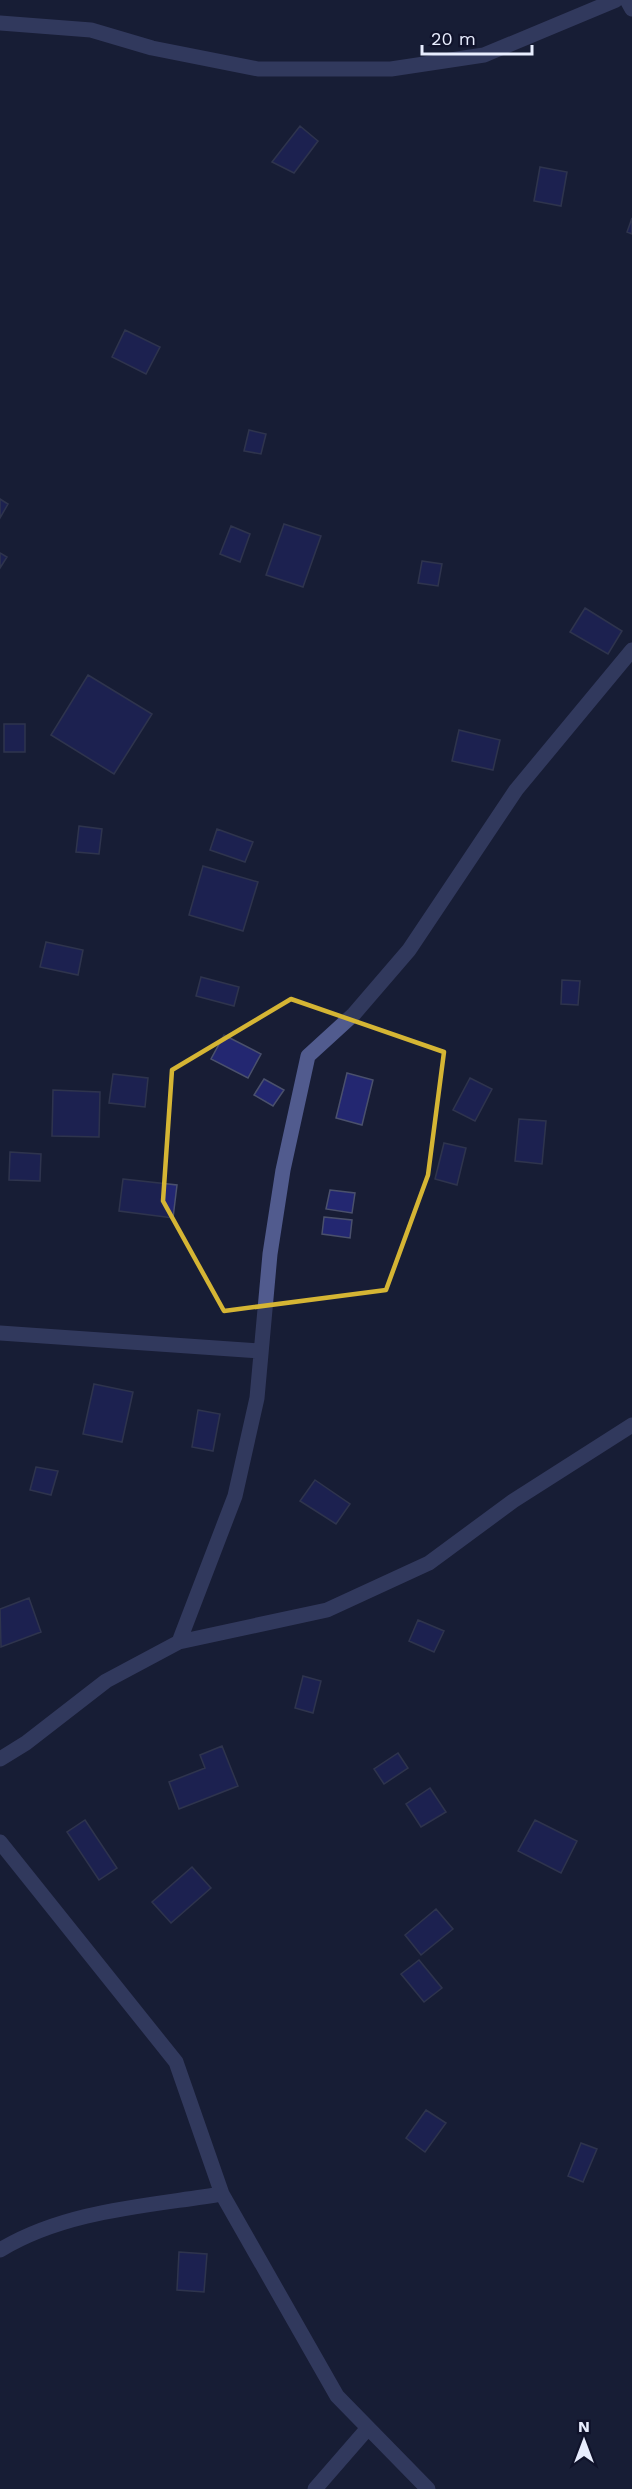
<svg xmlns="http://www.w3.org/2000/svg" width="632" height="2489" font-family="'Work Sans',sans-serif">
	<style>
		.building { fill: #232771; stroke: #4a506c; stroke-width: 1.5 }
		.lines { fill: none; stroke-linecap: round; stroke-linejoin: round }
		.street { stroke: #515b8e; stroke-width: 15 }
		.marked { fill: none; stroke: #d5b534; stroke-width: 4.5; stroke-linejoin: round }
	</style>
	<rect width="100%" height="100%" fill="#181d35"/>
	<path class="building" d="M300,126L318,141L294,173L272,162Z
		M540,167L567,172L561,206L534,201Z
		M632,218V234L627,232Z
		M125,330L160,347L146,374L112,357Z
		M249,430L266,434L261,454L244,451Z
		M0,499L8,504L0,518Z
		M284,524L321,536L303,587L266,575Z
		M231,526L250,534L240,562L220,554Z
		M0,553L7,557L0,568Z
		M422,561L442,564L438,586L418,583Z
		M585,608L622,631L608,654L570,632Z
		M88,675L152,714L114,774L51,735Z
		M4,724H25V752H4Z
		M459,730L500,740L493,770L452,761Z
		M79,826L102,829L99,854L76,852Z
		M217,829L253,842L245,862L210,850Z
		M203,866L258,882L243,931L189,915Z
		M46,942L83,950L78,975L40,967Z
		M201,977L239,987L234,1006L196,996Z
		M562,980L580,981L578,1005L561,1004Z
		M224,1035L261,1054L248,1078L211,1059Z
		M347,1073L373,1080L362,1125L336,1118Z
		M113,1074L148,1078L145,1107L109,1103Z
		M470,1078L492,1089L475,1121L453,1110Z
		M264,1079L284,1090L273,1106L254,1095Z
		M53,1090L100,1092L99,1137L52,1136Z
		M519,1119L546,1121L542,1164L515,1161Z
		M444,1143L466,1148L457,1185L435,1179Z
		M10,1152L41,1154L40,1181L9,1180Z
		M123,1179L177,1185L173,1218L119,1211Z
		M330,1190L355,1193L352,1213L326,1209Z
		M324,1217L352,1220L350,1238L322,1234Z
		M94,1384L133,1392L122,1442L83,1434Z
		M198,1410L220,1414L213,1451L192,1447Z
		M36,1467L58,1471L51,1495L30,1490Z
		M315,1480L350,1504L336,1524L300,1501Z
		M29,1598L41,1632L1,1647L0,1609Z
		M418,1620L444,1631L434,1652L409,1641Z
		M303,1676L321,1681L313,1713L295,1708Z
		M222,1746L238,1786L179,1809L169,1782L205,1768L200,1755Z
		M398,1753L408,1768L384,1784L374,1769Z
		M430,1788L446,1812L421,1827L406,1804Z
		M85,1820L117,1868L99,1880L67,1832Z
		M535,1820L577,1841L561,1873L518,1851Z
		M192,1867L211,1888L171,1923L152,1902Z
		M436,1909L453,1929L421,1955L405,1935Z
		M419,1960L442,1988L424,2002L401,1974Z
		M426,2110L446,2123L425,2152L406,2138Z
		M581,2143L597,2149L583,2182L568,2176Z
		M179,2252L207,2254L204,2292L177,2290Z"/>
	<g class="lines">
		<path class="street" d="M627,0L632,9
			M0,23L91,30L152,48L258,69H391L484,55L616,0
			M0,1333L260,1351
			M179,1642L235,1496L257,1398L270,1254L283,1170L308,1056L354,1014L409,950L516,790L632,650
			M0,1759L26,1743L106,1681L179,1642L327,1610L429,1563L513,1501L632,1425
			M0,1842L176,2062L222,2194L337,2396L428,2489
			M0,2250C66,2210 148,2206 222,2194
			M315,2489L368,2428"/>
	</g>
	<path d="M0 0H632V2489H0ZM291,999L444,1052L428,1175L386,1290L224,1311L163,1201L172,1070Z" fill="#181d35" fill-opacity=".55" fill-rule="evenodd"/>
	<path class="marked" d="M291,999L444,1052L428,1175L386,1290L224,1311L163,1201L172,1070Z"/>
	<g transform="translate(584 2441)" stroke="#10132b" stroke-width="4.5" paint-order="stroke">
	<path d="M0-4.5L10 22L0 15L-10 22Z" fill="#e8edfe"/>
	<text y="-9" font-size="16" font-weight="bold" text-anchor="middle" fill="#e8edfe">N</text>
	</g>
	<path d="M422 45v9h110v-9" fill="none" stroke="#e8edfe" stroke-width="3"/>
	<text x="431" y="45" font-size="18" fill="#e8edfe" stroke="#10132b" stroke-width="4.5" paint-order="stroke">20 m</text>
</svg>
